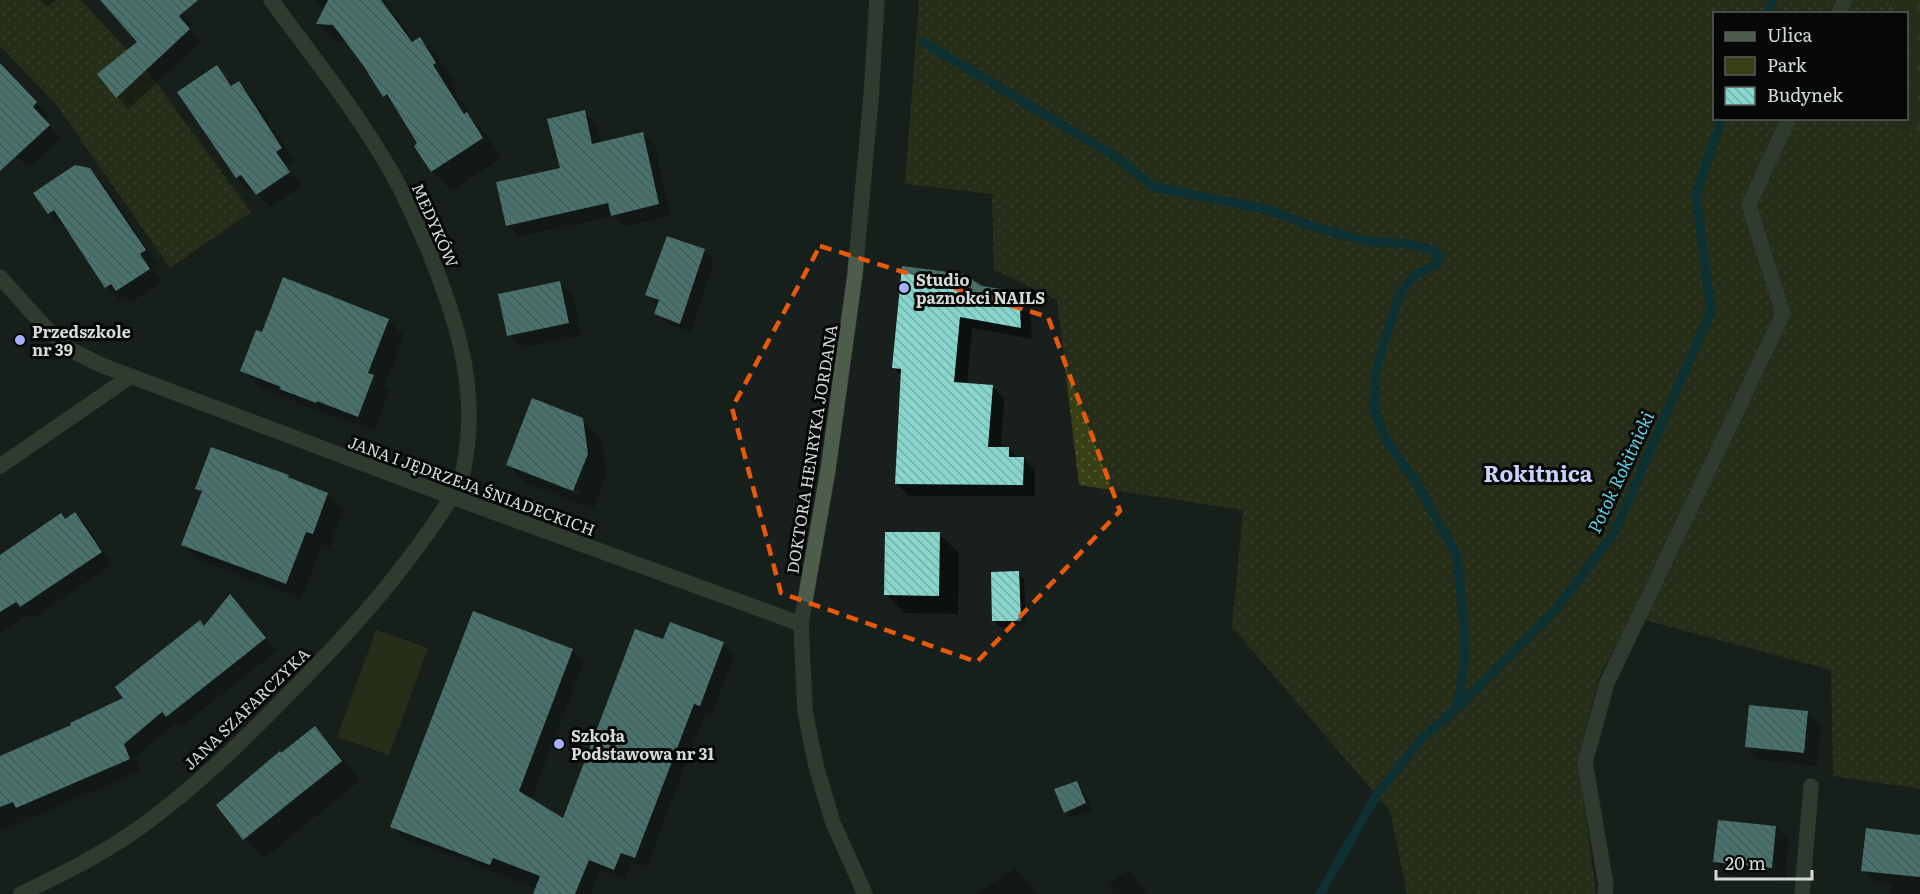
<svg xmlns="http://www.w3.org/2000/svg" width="1920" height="894" font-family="Literata,serif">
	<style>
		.green { fill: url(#green-dots) }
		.forest { fill: url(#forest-firs) }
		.pitch { fill: #383f15 }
		.shadow { fill: #0007; fill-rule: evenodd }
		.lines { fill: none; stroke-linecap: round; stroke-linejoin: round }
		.stream { stroke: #004850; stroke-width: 9 }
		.building { fill: url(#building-back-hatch) }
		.service-casing { stroke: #333936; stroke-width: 16 }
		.minor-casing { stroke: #333936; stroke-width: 16 }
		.tertiary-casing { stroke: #333936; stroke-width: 16 }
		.service { stroke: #4e5d4b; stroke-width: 15 }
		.minor { stroke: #4e5d4b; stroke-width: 15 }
		.tertiary { stroke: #4e5d4b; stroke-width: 15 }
		.marked { fill: none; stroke: #e8590c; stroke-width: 4.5; stroke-dasharray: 12 8; stroke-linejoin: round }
		.poi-dot { fill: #a5b1fc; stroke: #060807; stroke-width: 2 }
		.labels { text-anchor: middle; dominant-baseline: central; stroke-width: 6; stroke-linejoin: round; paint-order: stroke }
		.street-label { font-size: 16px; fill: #d6dbd8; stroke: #060807 }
		.poi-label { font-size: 16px; font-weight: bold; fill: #d6dbd8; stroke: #060807; text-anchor: start }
		.water-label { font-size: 18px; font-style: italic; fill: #5ed5e6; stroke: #060807 }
		.district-label { font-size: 22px; font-weight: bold; fill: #c9d2fc; stroke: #060807 }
	</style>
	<defs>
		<pattern id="green-dots" width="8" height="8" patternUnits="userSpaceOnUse" patternTransform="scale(1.5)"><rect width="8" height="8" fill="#383f15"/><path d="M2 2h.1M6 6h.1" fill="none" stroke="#545a36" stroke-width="1.8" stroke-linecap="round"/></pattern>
		<pattern id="forest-firs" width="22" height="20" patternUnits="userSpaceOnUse" patternTransform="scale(1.5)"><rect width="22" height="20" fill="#383f15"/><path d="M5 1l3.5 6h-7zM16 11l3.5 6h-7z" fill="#545a36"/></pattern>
		<pattern id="building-back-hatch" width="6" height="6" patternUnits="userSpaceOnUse" patternTransform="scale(1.5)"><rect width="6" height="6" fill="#87d5cc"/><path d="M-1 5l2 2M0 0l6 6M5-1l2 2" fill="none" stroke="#75b0a9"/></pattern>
	</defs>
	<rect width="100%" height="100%" fill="#181f1c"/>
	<path class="green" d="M0,0H81L152,77L251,212L170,268L56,104L0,46Z
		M919,0H1891L1888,13L1714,14V118L1895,119L1903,130L1920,131V789L1833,776L1831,670L1633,617L1600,675L1578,758L1596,894H1407L1390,811L1232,627L1243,510L1079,485L1057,300L994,270L992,194L905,184Z"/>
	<path class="forest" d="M1891,0H1920V131L1903,130L1895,119L1906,118V14L1888,13Z"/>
	<path class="pitch" d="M376,630L428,648L389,755L337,737Z"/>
	<path class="shadow" d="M41,0H56L47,7Z
		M102,0H172L194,25L189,29L201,42L128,109L99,74L139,42Z
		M315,0H384L415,42L420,39L439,58L455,83L451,85L475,123L486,134L502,158L451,191L432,171L420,144L399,111L384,96L349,43L337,42L317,23L324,11Z
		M0,64L49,116L44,120L61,138L29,169L0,139Z
		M217,67L234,86L239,83L252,96L294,161L288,165L291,170L257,192V195L253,189L250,191L237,178L180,92Z
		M584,112L596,124L601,143L642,134L655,146L671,216L624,227L613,216L519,237L507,225L562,169Z
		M90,170L103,183L158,264L152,268L162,282L130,303L124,297L120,300L107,287L65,224L62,226L49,213Z
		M292,172L302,186L270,207L258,195Z
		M704,251L714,261L691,333L666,324L656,314L658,306L647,295Z
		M559,282L573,296L581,336L522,348L508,335Z
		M981,287L1018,293L1030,305L1032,339L972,328L967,385L992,386L1004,398L1001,449H1008L1018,458H1023L1035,470V496H909L897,484L902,376L894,368Z
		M388,320L404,336L384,387L389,392L374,431L333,415L332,418L258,386L242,370L263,334Z
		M582,419L602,439L606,475L593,509L527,484L508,464ZM529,472L581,492L580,495L529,475Z
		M288,476L292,480L327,494L343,510L329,549L322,546L301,599L199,560L183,545L203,494L197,488Z
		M75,514L87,526L113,564L33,618L29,614L0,633V556Z
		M939,534L959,553L958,614L905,613L886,594Z
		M1018,573L1024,579L1026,627H1000L993,620Z
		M231,596L277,651L179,728L175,723L135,757L141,771L0,832V757L73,726L125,699L205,627Z
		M664,641L723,644L734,655L711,717L705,714L646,869L632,863L625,881L600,871L591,894H550L403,838L392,826L572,650L584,661L531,800L563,820Z
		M1807,712L1821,726L1817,766L1759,760L1746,746Z
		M315,728L334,748L360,781L264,858L244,839L281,755Z
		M1077,782L1083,789L1092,810L1071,818L1065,812Z
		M1775,827L1789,840L1785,881L1728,875L1715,862Z
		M1920,836V894H1890L1891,884L1875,882L1863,871Z
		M1015,868L1038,894H976Z
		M1128,870L1135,876L1146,894H1114L1107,884Z"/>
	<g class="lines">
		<path class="stream" d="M1767,14L1773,0
			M923,42L1116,157L1154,187L1269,210L1314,227L1367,241L1400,243L1431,249L1440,257L1436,265L1416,274L1400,293L1376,369L1374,410L1387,441L1418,485L1457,556L1464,625L1465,661L1457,708
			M1320,894L1376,796L1422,738L1457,708L1557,608L1614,533L1711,311L1696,194L1722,118"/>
	</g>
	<path class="building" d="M100,0H198L179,16L190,29L116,98L97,74L137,42Z
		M328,0H381L412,42L420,37L436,63L433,65L464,114L467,112L483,138L431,172L414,146L417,143L387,94L383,97L363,65L333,25L316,24Z
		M0,63L37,102L33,107L50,125L0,171Z
		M217,65L231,86L239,81L282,148L276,152L290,172L256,195L241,175L236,178L177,92Z
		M585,110L592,144L643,132L659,204L611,216L608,203L506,226L496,182L560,168L547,119Z
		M75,165L90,168L146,250L140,254L150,269L116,291L111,284L105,288L54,210L48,214L33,193Z
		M667,236L705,249L680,324L654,314L659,300L645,295Z
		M902,266L964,274L982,286L1019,292L1021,328L960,317L954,382L993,385L988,447H1009V457H1024L1023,485L895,484L901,369L892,368Z
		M283,277L389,319L368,373L374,375L358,417L317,401L316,403L298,396L279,389L281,387L240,371L256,330L262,332Z
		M560,281L569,323L507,336L498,294Z
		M532,398L583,418L588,454L573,491L506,465Z
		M211,447L289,475L288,477L328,493L313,534L306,532L286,584L181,545L202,491L195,489Z
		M75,512L102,552L20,607L16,602L0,612V555L61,513L65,519Z
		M885,532H940L939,596L884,595Z
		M1019,571L1021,621H992L991,572Z
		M230,594L266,638L166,717L162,712L124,744L130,759L16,808L13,802L0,807V756L71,725L70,723L123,698L115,687L200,620L204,626Z
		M473,611L573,649L519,791L563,818L635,629L663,639L670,622L724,642L700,706L694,704L635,858L621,853L614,870L589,860L575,894H533L540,876L493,858L490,865L390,827Z
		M1749,705L1808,711L1804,753L1745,747Z
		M315,726L342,761L243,840L216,805L280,751L281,753Z
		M1077,781L1086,803L1064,813L1054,789Z
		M1718,820L1776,826L1772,868L1713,862Z
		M1866,828L1920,835V877L1861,871Z"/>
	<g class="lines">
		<defs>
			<path id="service" d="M1838,14L1845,0
				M1605,894L1606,885L1585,762L1607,683L1783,314L1749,205L1789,118"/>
			<path id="minor" d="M0,277L44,326L71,350L101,365L452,497L801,624
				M0,466L131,376
				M21,894C58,876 97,857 132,833C198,787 255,729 311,671C354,627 394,581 429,531C441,513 454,496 462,476C464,469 465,461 466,454C478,381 453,309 425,242C415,220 405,196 393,175C358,113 313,57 271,0
				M1802,894L1811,786"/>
			<path id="tertiary" d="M865,894L833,823L816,766L805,711L801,624L828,470L855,274L871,98L877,0"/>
		</defs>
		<use href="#service" class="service-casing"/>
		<use href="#minor" class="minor-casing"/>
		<use href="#tertiary" class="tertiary-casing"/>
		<use href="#service" class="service"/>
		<use href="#minor" class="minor"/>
		<use href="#tertiary" class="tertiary"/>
	</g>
	<path d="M0 0H1920V894H0ZM820,246L1048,317L1120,511L977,662L781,593L732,408Z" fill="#181f1c" fill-opacity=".55" fill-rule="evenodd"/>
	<path class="marked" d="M820,246L1048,317L1120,511L977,662L781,593L732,408Z"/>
	<g class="poi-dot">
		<circle cx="904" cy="288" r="6"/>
		<circle cx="20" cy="340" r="6"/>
		<circle cx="559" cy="744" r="6"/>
	</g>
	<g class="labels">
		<g class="street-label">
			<text transform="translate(436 225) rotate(66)">MEDYKÓW</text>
			<text transform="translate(811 449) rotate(-81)">DOKTORA HENRYKA JORDANA</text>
			<text transform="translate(472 485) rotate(20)">JANA I JĘDRZEJA ŚNIADECKICH</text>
			<text transform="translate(246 708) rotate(-44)">JANA SZAFARCZYKA</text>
		</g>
		<g class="poi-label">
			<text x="916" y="279">Studio<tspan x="916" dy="18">paznokci NAILS</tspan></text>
			<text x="32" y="331">Przedszkole<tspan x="32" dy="18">nr 39</tspan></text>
			<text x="571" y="735">Szkoła<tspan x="571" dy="18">Podstawowa nr 31</tspan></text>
		</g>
		<g class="water-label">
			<text transform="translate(1620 472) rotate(-65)">Potok Rokitnicki</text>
		</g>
		<g class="district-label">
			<text x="1538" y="472">Rokitnica</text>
		</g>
	</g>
	<rect x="1713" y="12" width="195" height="108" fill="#060807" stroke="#595c5b" stroke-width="1.5"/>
	<rect x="1725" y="32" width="30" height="9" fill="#4e5d4b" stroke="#595c5b" stroke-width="1.5"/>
	<text x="1767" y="42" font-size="18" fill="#d6dbd8">Ulica</text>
	<rect x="1725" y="57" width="30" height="18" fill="#383f15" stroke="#595c5b" stroke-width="1.5"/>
	<text x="1767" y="72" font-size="18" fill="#d6dbd8">Park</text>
	<rect x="1725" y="87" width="30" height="18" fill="url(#building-back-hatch)" stroke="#595c5b" stroke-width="1.5"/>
	<text x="1767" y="102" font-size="18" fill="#d6dbd8">Budynek</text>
	<path d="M1716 870v9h96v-9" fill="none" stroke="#d6dbd8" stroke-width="3"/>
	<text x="1725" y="870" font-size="18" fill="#d6dbd8" stroke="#060807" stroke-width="4.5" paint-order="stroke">20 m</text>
</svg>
